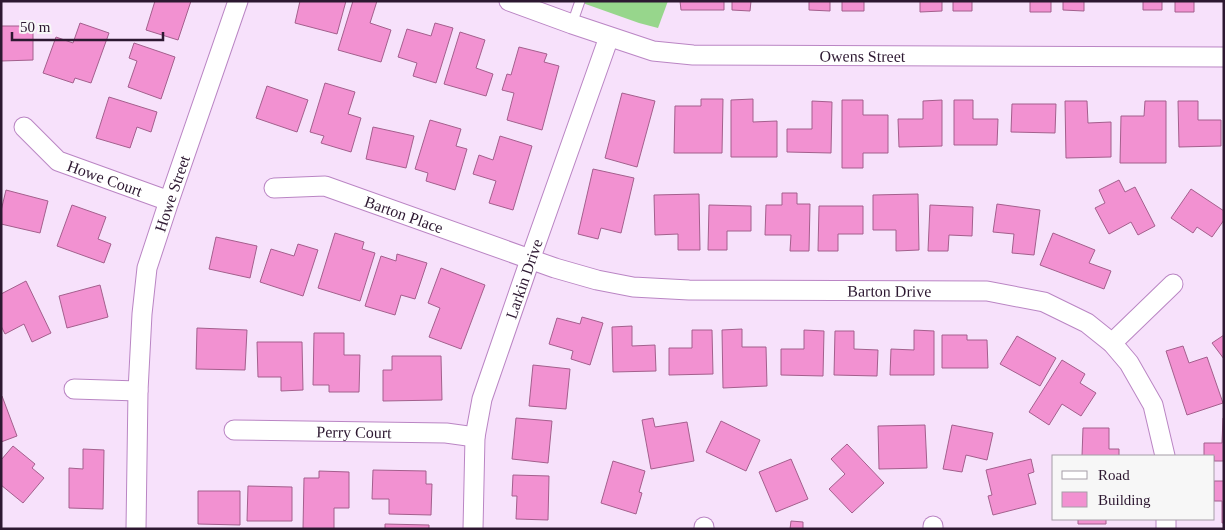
<svg xmlns="http://www.w3.org/2000/svg" width="1225" height="530" font-family="'Times New Roman',serif">
	<style>
		.park { fill: #97d68c }
		.building { fill: #f291d1; stroke: #a45f8d }
		.lines { fill: none; stroke-linecap: round; stroke-linejoin: round }
		.lane-casing { stroke: #ba85c4; stroke-width: 11 }
		.street-casing { stroke: #ba85c4; stroke-width: 21 }
		.lane { stroke: #fff; stroke-width: 9 }
		.street { stroke: #fff; stroke-width: 19 }
		.labels { text-anchor: middle; dominant-baseline: central; stroke-width: 4; stroke-linejoin: round; paint-order: stroke }
		.street-label { font-size: 16px; fill: #2d1831; stroke: #f7f7f7 }
	</style>
	<rect width="100%" height="100%" fill="#f7e1fb"/>
	<path class="park" d="M577,1H668L658,28L639,23Z"/>
	<path class="building" d="M155,1H191L178,40L146,30Z
		M300,1H346L337,34L295,23Z
		M353,1H377L370,23L391,30L381,62L338,50Z
		M680,1H724V10H681Z
		M732,1H751L750,11L732,10Z
		M809,1H830V11L809,10Z
		M842,1H864V11H842Z
		M920,1H942V11L920,12Z
		M953,1H972V11H953Z
		M1030,1H1051V12H1030Z
		M1063,1H1084V11L1063,10Z
		M1143,1H1162V10H1143Z
		M1175,1H1194V12H1175Z
		M80,23L109,33L91,83L75,78L73,83L43,73L56,37L73,43Z
		M435,23L453,28L436,83L413,76L417,63L398,57L407,29L431,36Z
		M1,26H33V60L1,61Z
		M460,32L485,40L476,68L493,74L486,96L444,84Z
		M134,43L175,57L161,99L128,87L137,61L129,58Z
		M519,47L547,54L544,62L559,66L542,130L507,120L514,93L502,90L507,74L511,75Z
		M325,83L355,92L348,114L361,118L351,152L321,143L324,136L310,132Z
		M267,86L308,100L297,132L256,118Z
		M622,93L655,101L637,167L605,158Z
		M109,97L157,112L151,132L137,127L130,148L96,138Z
		M701,99H723L722,153H674L675,106H701Z
		M753,99V122L777,121V157H731V100Z
		M842,100H863V115H888V153H863V168H842Z
		M942,100V146L899,147L898,119H923V101Z
		M954,100H973V119H998L997,145H954Z
		M812,101L832,102L831,153L787,152V129H812Z
		M1065,101H1087L1088,123L1111,122V157L1066,158Z
		M1145,101H1166V163H1120L1121,116H1144Z
		M1178,101H1198V120H1221V146L1179,147Z
		M1012,104H1056L1055,133L1011,132Z
		M430,120L461,129L456,146L467,149L455,190L426,181L428,173L415,169Z
		M373,127L414,136L406,168L366,159Z
		M500,136L532,146L513,210L489,203L496,181L473,174L479,155L493,160Z
		M593,169L634,178L621,233L601,228L598,239L578,234Z
		M1119,180L1125,192L1135,187L1155,226L1138,235L1131,222L1109,234L1095,208L1105,203L1099,190Z
		M1191,189L1224,211V220L1212,237L1197,227L1193,233L1171,218Z
		M6,190L48,201L40,233L1,224V211Z
		M782,193H797V204H810L809,251H790L791,235H765L766,205H782Z
		M699,194L700,250H678V234L655,235L654,195Z
		M918,194L919,250L896,251V230H873V195Z
		M997,204L1040,210L1034,255L1012,253L1014,234L993,232Z
		M72,205L106,217L98,239L111,244L104,263L57,246Z
		M709,205L751,206V231H727V250H708Z
		M930,205L973,207L972,236L949,235L948,251H928Z
		M819,206H863V234H838V251H818Z
		M335,233L364,242L362,249L375,253L360,301L318,288Z
		M1053,233L1095,250L1089,263L1111,271L1104,289L1040,265Z
		M216,237L257,246L250,278L209,269Z
		M298,244L318,250L303,296L260,282L271,249L294,256Z
		M397,254L427,263L415,299L401,295L395,315L365,306L381,256L396,261Z
		M441,268L485,285L461,349L429,337L440,308L428,303Z
		M26,281L51,333L32,342L24,324L5,334L1,326V294Z
		M100,285L108,317L67,328L59,296Z
		M582,317L603,323L590,365L571,359L573,351L549,344L557,318L580,324Z
		M632,326V346L655,345L656,371L613,372L612,327Z
		M197,328L247,330L245,370L196,369Z
		M742,329V347H766L767,386L723,388L722,330Z
		M692,330H712L713,374L669,375V348H692Z
		M804,330L824,331L823,376L781,375V349H804Z
		M914,330L934,331V375H890L891,349L914,350Z
		M835,331H854V349L878,350L877,376L834,375Z
		M314,333H344V355H360L359,392H329V385H313Z
		M942,335H967V340H987L988,368H942Z
		M1224,335V359L1212,343Z
		M1017,336L1056,358L1040,386L1000,364Z
		M257,342H302L303,390L281,391V377H258Z
		M1183,346L1189,363L1207,357L1223,403L1187,415L1166,351Z
		M392,356H441L442,400L383,401V370H392Z
		M1062,360L1085,374L1080,383L1096,393L1081,416L1062,404L1049,425L1029,412Z
		M533,365L570,369L566,409L529,406Z
		M2,396L17,436L1,442V397Z
		M516,418L552,421L548,463L512,459Z
		M653,418L655,427L687,422L694,461L651,469L642,420Z
		M1223,418H1224V461H1214V456H1204V443H1222Z
		M721,421L760,440L746,471L706,452Z
		M925,425L927,468L879,469L878,426Z
		M952,425L993,433L987,460L966,455L962,472L943,469Z
		M1083,428H1109V449H1119V456H1082Z
		M847,444L884,483L852,513L829,489L845,474L831,459Z
		M13,446L35,464L32,468L44,478L23,503L1,485V460Z
		M83,449L104,450L103,509L69,508V468L83,469Z
		M791,459L808,499L776,512L759,472Z
		M1031,459L1034,472L1028,474L1036,504L993,515L988,496L992,495L986,470Z
		M613,461L645,471L639,492L642,493L636,514L601,503Z
		M373,470L426,471V484H432L431,515L389,514V499H372Z
		M319,471L349,472V508H334V529H303L304,478H319Z
		M513,475L549,476L548,520L516,519L517,496H512Z
		M1214,481H1224V523H1222V501H1214Z
		M248,486L292,487V521H247Z
		M198,491H240V525L198,524Z
		M1078,519H1106V524H1078Z
		M791,521L803,522V529H790Z
		M385,524L429,525V529H385Z"/>
	<g class="lines">
		<defs>
			<path id="lane" d="M572,24L580,1"/>
			<g id="street">
				<path id="s1" d="M509,1L572,24L653,51L693,55L1224,57"/>
				<path id="s2" d="M24,127L58,161L169,201"/>
				<path id="s3" d="M274,188L325,186L555,268L597,280L633,287L689,290L987,291L1044,302L1087,323L1112,343L1129,363L1153,405L1165,456"/>
				<path d="M1112,343L1173,284"/>
				<path d="M74,389L138,391"/>
				<path id="s4" d="M234,430L446,433L475,437"/>
				<path d="M933,526V529"/>
				<path id="s5" d="M136,529L138,391L142,314L147,268L169,201L238,1"/>
				<path id="s6" d="M473,529L475,437L482,399L530,260L609,37"/>
				<path d="M704,529V527"/>
				<path d="M1166,529V519"/>
			</g>
		</defs>
		<use href="#lane" class="lane-casing"/>
		<use href="#street" class="street-casing"/>
		<use href="#lane" class="lane"/>
		<use href="#street" class="street"/>
	</g>
	<g class="labels">
		<g class="street-label">
			<text stroke="none"><textPath href="#s1" startOffset="362">Owens Street</textPath></text>
			<text stroke="none"><textPath href="#s2" startOffset="98">Howe Court</textPath></text>
			<text stroke="none"><textPath href="#s5" startOffset="340">Howe Street</textPath></text>
			<text stroke="none"><textPath href="#s3" startOffset="135">Barton Place</textPath></text>
			<text stroke="none"><textPath href="#s6" startOffset="258">Larkin Drive</textPath></text>
			<text stroke="none"><textPath href="#s3" startOffset="632">Barton Drive</textPath></text>
			<text stroke="none"><textPath href="#s4" startOffset="120">Perry Court</textPath></text>
		</g>
	</g>
	<rect width="1225" height="530" fill="none" stroke="#2d1831" stroke-width="5"/>
	<rect x="1052" y="455" width="162" height="65" fill="#f7f7f7" stroke="#a69ea8"/>
	<rect x="1062" y="471" width="25" height="8" fill="#ffffff" stroke="#a69ea8"/>
	<text x="1098" y="480" font-size="15" fill="#2d1831">Road</text>
	<rect x="1062" y="492" width="25" height="15" fill="#f291d1" stroke="#a69ea8"/>
	<text x="1098" y="505" font-size="15" fill="#2d1831">Building</text>
	<path d="M12 32v8h151v-8" fill="none" stroke="#2d1831" stroke-width="2.5"/>
	<text x="20" y="32" font-size="15" fill="#2d1831" stroke="#f7f7f7" stroke-width="4" paint-order="stroke">50 m</text>
</svg>
